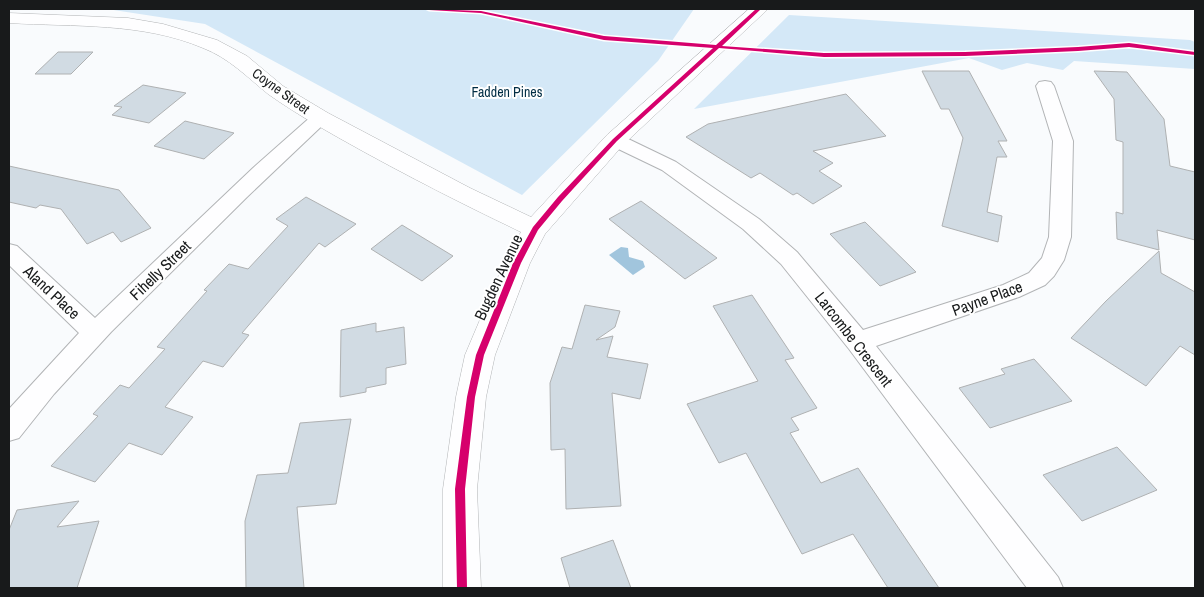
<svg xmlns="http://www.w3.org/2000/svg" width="1204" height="597" font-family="'Archivo Narrow',sans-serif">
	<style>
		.green { fill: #d4e8f7 }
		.water { fill: #a1c5dd }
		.building { fill: #d1dbe3; stroke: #afb1b2 }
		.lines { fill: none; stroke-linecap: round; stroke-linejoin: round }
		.street-casing { stroke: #b2b4b6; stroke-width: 2 }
		.secondary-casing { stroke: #b2b4b6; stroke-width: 1 }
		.street { fill: #fefeff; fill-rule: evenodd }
		.secondary { fill: #fefeff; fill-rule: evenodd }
		.cycleway-casing { stroke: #fff; stroke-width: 3 }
		.cycleway { fill: #d6006c; fill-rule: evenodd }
		.labels { text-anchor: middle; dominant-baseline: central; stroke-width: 4; stroke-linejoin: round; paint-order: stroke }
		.far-street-label { font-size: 14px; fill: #181a1b; stroke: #fff }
		.far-park-label { font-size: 14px; fill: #012d44; stroke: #fff }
		.street-label { font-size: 16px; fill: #181a1b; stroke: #fff }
	</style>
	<rect width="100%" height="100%" fill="#f9fbfd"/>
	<path class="green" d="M107,9H694L658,61L522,195L205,24Z
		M789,15L1190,40L1195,42V69L1074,61L1063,70L1027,63L1002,70L969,58L694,109Z"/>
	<path class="water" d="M621,247L628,248L629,257L643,261L645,267L633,275L609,255Z"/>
	<path class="building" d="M58,52H93L71,74H35Z
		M922,71H969L1007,141H998L1007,157H997L987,212L1002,216L998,242L942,226L963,138L949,109H941Z
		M1094,71L1127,72L1164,119L1170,166L1195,172V240L1157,230L1159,250L1117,239L1116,212L1123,214V142L1116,140L1114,99Z
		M143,85L186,93L149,123L112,115L122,107L114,106Z
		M846,94L886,136L813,151L833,163L819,171L842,186L813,204L797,193L793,195L760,173L751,178L686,137L708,124Z
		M185,121L234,133L204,159L154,146Z
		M9,166L119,190L151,228L121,242L113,232L87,244L61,209L40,205L36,208L9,202Z
		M306,197L356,224L325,247L319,243L242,333L249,335L223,367L203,361L165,407L193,417L162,455L129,443L95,482L51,466L98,416L93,414L120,385L129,388L165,349L157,347L207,291L204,290L229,264L248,269L288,226L276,219Z
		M641,201L717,258L685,279L609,219Z
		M865,222L916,272L880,286L830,234Z
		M402,225L453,256L422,281L371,249Z
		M1159,251L1161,273L1195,292V355L1180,346L1146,386L1071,338L1106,301Z
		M752,295L794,358L785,360L817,408L791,418L799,430L790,433L821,483L858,468L939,588H888L853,534L802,554L746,453L719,463L687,404L758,381L713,306Z
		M585,305L620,311L615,327L596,340L613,336L607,357L648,364L640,399L612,393L621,506L566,509L565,449L551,450L550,383L562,347L572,349Z
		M376,323V332L404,327L406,364L386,368V384L366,388V392L340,397L341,330Z
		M1034,359L1072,401L990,428L959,388L1005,374L1001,369Z
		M351,419L336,504L297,507L304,588H246L245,521L257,475L288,473L300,423Z
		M1117,447L1157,490L1082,521L1043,475Z
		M79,501L57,527L99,521L77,588H9V530L17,510Z
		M613,540L631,588H570L561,558Z"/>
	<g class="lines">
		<defs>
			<path id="street" d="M1045,81L1051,82L1054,86L1073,141L1071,237L1064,260L1054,276L1045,285L1019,297L876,346L1058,577L1063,588H1027L849,349L781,264L743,229L662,170L608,144L605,140L608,136L615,134L622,136L676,162L759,219L797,252L863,330L1003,285L1029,273L1042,258L1049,237L1053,141L1036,86L1039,82Z
				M320,112L326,114L329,118L326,122L247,197L111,332L54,394L19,438L9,441V409L79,333L9,265V244L17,246L95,318L253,168L314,114Z"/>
			<path id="secondary" d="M749,9H768L623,145L545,234L530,263L495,355L486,397L477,489L481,588H443V489L456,397L465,355L504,263L521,232C450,198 380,162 313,123C298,114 282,104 268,94C247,77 229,58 203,48C142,22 74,27 9,23V13L128,18L163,24L217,40L247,56L283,86L328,113L470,188L531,217L607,135Z"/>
		</defs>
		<use href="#street" class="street-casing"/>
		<use href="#secondary" class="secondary-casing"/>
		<use href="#street" class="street"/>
		<use href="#secondary" class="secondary"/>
		<defs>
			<path id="cycleway" d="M427,9L481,11L604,36L716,45L756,9H761L722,46L824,53L965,52L1078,47L1129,43L1195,52V55L1129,47L1078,51L965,56L824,57L719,48L617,141L562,201L538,230L521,263L484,355L475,397L465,489L467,588H457L455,489L467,397L476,355L513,263L533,227L558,197L613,139L713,48L604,40L481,13L429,10Z"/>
		</defs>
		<use href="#cycleway" class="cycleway-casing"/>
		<use href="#cycleway" class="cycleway"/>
	</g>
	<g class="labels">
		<g class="far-street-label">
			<text transform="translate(281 91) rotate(36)">Coyne Street</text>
		</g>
		<g class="far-park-label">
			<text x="507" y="92">Fadden Pines</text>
		</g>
		<g class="street-label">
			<text transform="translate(160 270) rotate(-44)">Fihelly Street</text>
			<text transform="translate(498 277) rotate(-65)">Bugden Avenue</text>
			<text transform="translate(52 292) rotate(43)">Aland Place</text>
			<text transform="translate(987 298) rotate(-20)">Payne Place</text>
			<text transform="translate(854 339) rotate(52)">Larcombe Crescent</text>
		</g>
	</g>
	<rect width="1204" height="597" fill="none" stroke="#181a1b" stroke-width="20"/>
</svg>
